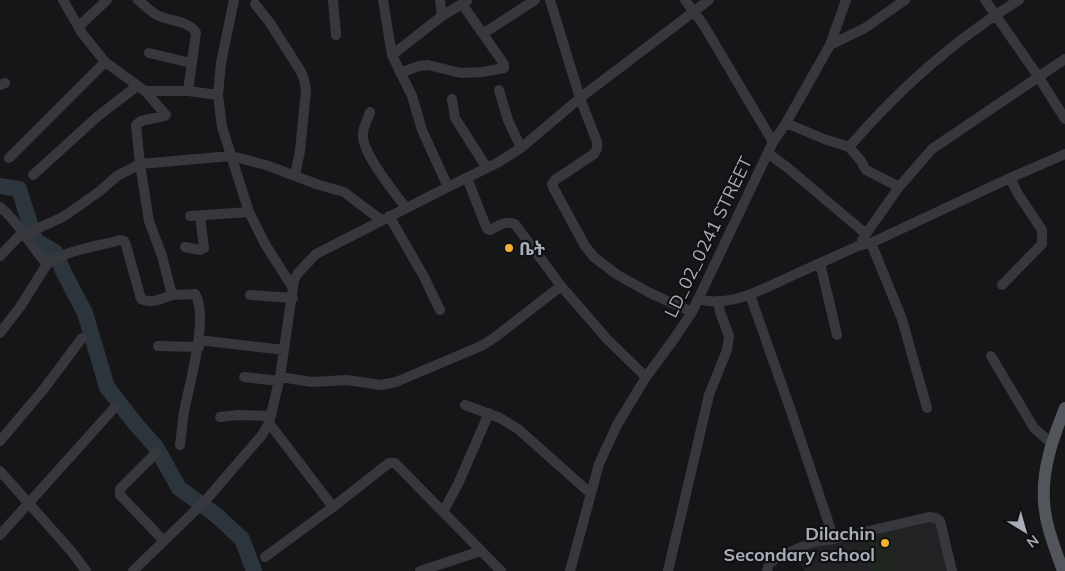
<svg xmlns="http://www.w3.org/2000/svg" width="1065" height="571" font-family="Mulish,'Noto Sans Ethiopic',sans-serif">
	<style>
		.built { fill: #222225 }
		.green { fill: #1e261f }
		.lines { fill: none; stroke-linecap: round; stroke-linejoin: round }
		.river { stroke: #2c353c; stroke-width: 16 }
		.minor { stroke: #37383d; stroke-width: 10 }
		.major { stroke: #53555c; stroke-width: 12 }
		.poi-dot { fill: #f2b134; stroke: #111113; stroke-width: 2 }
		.labels { text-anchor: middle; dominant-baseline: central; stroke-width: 4.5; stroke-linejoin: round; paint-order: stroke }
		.street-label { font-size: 18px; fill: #a8adb8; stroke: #111113 }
		.poi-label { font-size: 18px; font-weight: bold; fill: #a8adb8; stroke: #111113; text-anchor: start }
	</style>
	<rect width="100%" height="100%" fill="#161618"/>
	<path class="built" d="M940,516L948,571H804L795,551Z"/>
	<path class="green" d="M891,532L900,571H870L862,539Z"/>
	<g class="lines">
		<path class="river" d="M0,186L19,189L35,240L55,252L64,273L85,313L107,387L134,422L156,447L179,488L216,515L242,539L254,571"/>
		<path class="minor" d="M63,0L82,33L105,62L145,91H188L218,95L221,63L234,0
			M138,0C144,5 150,11 157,15C168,21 191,21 196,33L188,91
			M333,0L336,35
			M383,0L392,55L412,96L422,130L448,187
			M440,0L442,16
			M550,0L580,98L597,142V149L594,154L555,180L552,184L553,187L585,246L594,257L616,274L650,293L692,312
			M685,0L703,24L773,142
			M985,0L1038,76L1065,119
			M255,4L270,23L300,70L304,79L306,90L300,151L295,175
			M78,27L107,0
			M484,33L535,0
			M830,45L865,28L905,0
			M149,53L191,63
			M392,55L442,16L467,1
			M400,73L419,66L428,65L461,73L482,72L504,68V64L462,4
			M0,85L5,83
			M499,90L508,120L521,148
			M145,91L166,115L164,116L141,121L136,125L140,164L149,221L162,256L172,295L195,294C209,315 190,382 185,407C182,419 182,433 180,445
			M452,99L455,118L487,168
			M370,112C368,119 363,127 363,134C361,152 395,193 406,208
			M786,123L824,139L849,147C898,90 954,40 1019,0
			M849,147L861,161L866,170L899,187
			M768,153L788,168L866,234L862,240
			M9,158L105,62
			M33,175L97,117L137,86
			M467,178L487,229L490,230C498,226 506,220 515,224L561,286
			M0,207C19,222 30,246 47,264
			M249,212L265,244L293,288
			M190,216L249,212L222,127L218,95
			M389,216L423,275L440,310
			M866,234L899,187L932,149L1065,59
			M25,237L30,232L63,217L100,191L117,176L140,164L231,156L266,165L319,185L344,192L381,220
			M871,243L902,319L927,408
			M185,247L200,250L204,248L200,216
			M0,256L22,233
			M820,263L837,335
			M1002,285L1042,244V230L1018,194L1010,178
			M250,295L293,298
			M750,295L791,411L834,539
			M698,299C730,309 769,286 798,273C818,264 838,255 858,246L871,243L1010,178L1065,154
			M0,333L20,307L47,264C65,250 99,246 121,240L124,241L126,245L141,299C151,304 162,299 172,295
			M199,340L284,350
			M158,346L199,347
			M991,356L1034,428L1051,443
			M244,377L279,381
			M280,377L312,382L347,380L381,385L396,382L481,346L494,338L561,286L607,339L646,377
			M465,405L500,418L518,429L590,493
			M220,417L238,415L271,416
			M269,423L333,507L389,463H395L501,571
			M0,441L43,390L82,338
			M156,453L120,489V495L164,541
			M0,471L72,552L86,571
			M443,512L458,484L489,413
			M0,535L115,407
			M265,557L333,507
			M133,571L206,500L262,435L269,423L280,377L294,280L298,273L316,254L448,187L497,163L521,148L580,98L709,0
			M420,571L481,551
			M570,571L599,464L617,425L646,377L674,339L692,312L773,142L786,123L830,45L846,0
			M668,571L709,395L727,350L729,336L720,312L718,301
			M767,571L769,564L778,557L813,542L834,539L929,517L936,518L940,521L952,571"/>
		<path class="major" d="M1063,571C1055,548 1045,525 1044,501C1042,468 1053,438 1065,408"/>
	</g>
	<g class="poi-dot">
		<circle cx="509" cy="248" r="5"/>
		<circle cx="885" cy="543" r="5"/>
	</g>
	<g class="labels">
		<g class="street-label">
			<text transform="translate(708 237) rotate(-64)">LD_02_0241 STREET</text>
		</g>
		<g class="poi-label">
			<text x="519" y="248">ቤት</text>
			<text x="875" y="533" text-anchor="end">Dilachin<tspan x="875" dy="21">Secondary school</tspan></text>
		</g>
	</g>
	<g transform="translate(1025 531) rotate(143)" stroke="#111113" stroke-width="4" paint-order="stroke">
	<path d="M0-4L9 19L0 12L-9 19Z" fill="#a8adb8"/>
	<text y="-8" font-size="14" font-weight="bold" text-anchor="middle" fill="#a8adb8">N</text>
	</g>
</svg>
